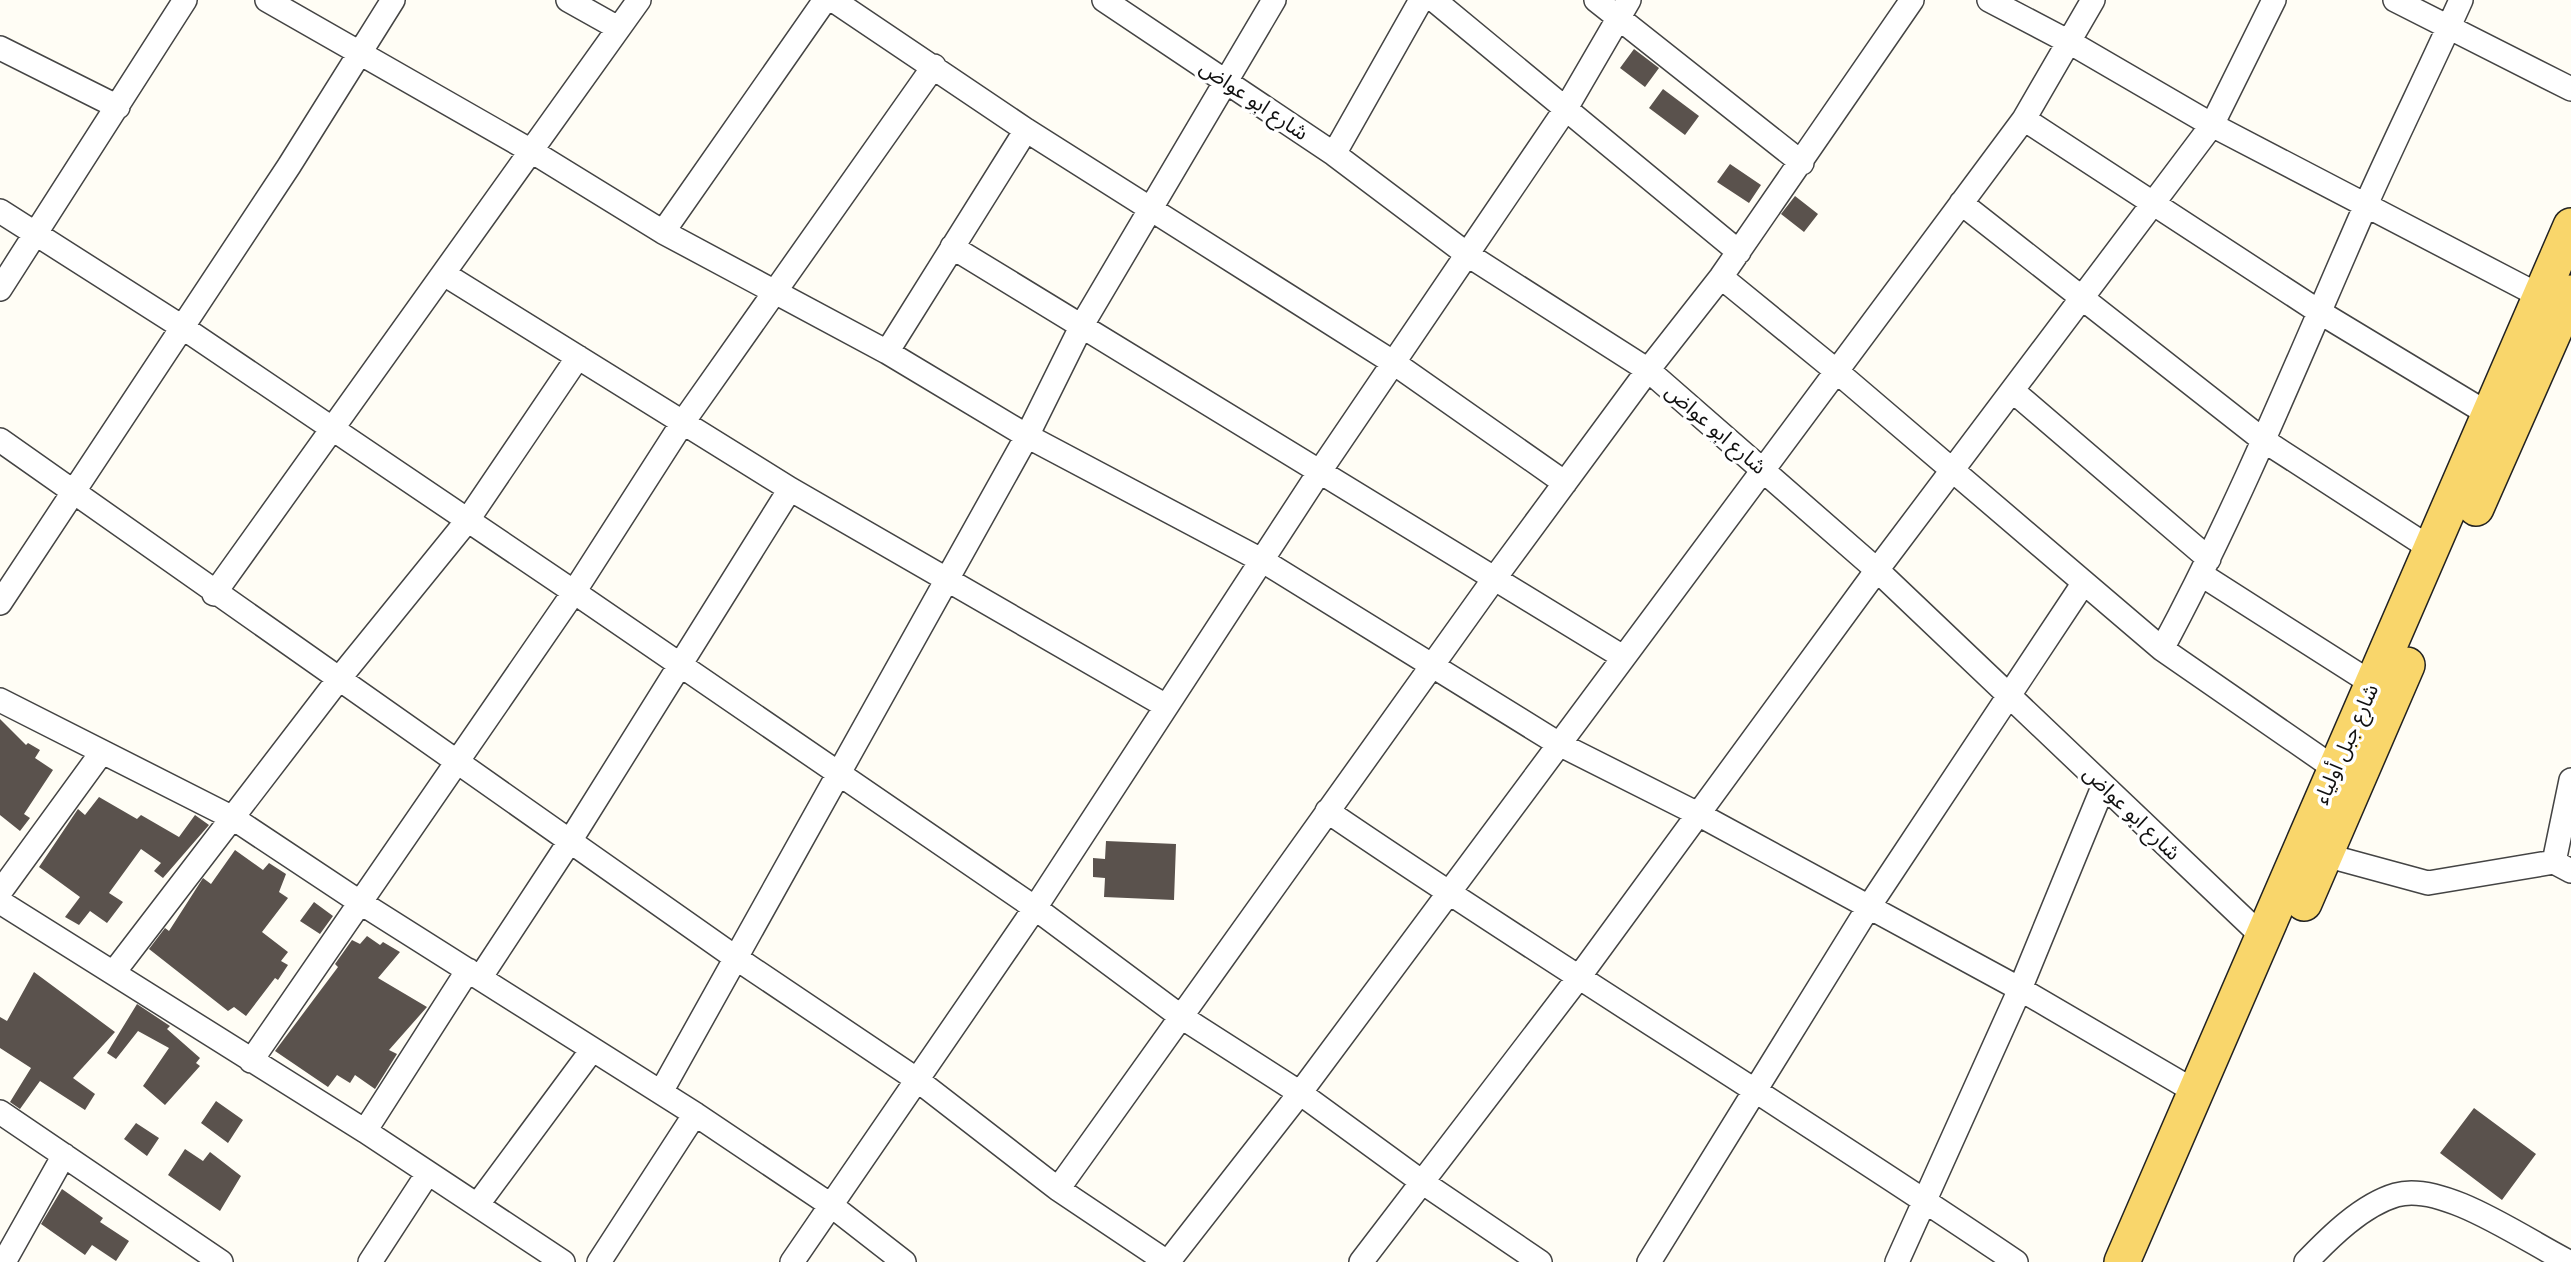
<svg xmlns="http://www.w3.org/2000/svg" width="2571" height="1262" font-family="Georgia,'Noto Sans Arabic',serif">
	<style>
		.building { fill: #5a524d }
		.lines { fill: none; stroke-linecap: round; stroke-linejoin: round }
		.street-casing { stroke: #444; stroke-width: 26 }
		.primary-casing { stroke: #222; stroke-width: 38 }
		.street { stroke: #fff; stroke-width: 23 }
		.primary { stroke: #f9d66b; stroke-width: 35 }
		.labels { text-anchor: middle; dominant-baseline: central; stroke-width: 7; stroke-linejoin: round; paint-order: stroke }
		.street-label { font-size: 21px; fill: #111; stroke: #fff }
	</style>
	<rect width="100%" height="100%" fill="#fffdf5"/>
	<path class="building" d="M1634,49L1659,68L1645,87L1620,68Z
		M1663,89L1699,116L1685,135L1649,108Z
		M1730,164L1761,185L1749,203L1717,182Z
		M1795,196L1818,214L1804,232L1781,214Z
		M0,719L26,745L28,743L40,750L35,758L53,770L24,814L30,818L20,831L0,815Z
		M99,797L137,819L141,815L179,837L195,815L209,825L163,878L154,871L161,863L141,849L109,893L123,902L107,923L90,911L79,925L65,917L80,897L39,867L78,809L85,815Z
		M1106,841L1176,844L1174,900L1104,897L1105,878L1093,877V858L1105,859Z
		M235,850L263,870L269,863L286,874L279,892L288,898L262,932L288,952L281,961L288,965L278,980L275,978L246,1016L234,1007L228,1011L149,949L165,928L169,931L203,878L211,884Z
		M314,902L333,916L320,934L300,921Z
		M367,936L380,945L383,942L400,952L378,978L427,1007L389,1050L397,1054L375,1089L355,1075L350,1083L337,1075L328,1087L275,1051L338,967L335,964L352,940L360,944Z
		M34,972L115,1032L73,1078L95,1094L85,1110L40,1081L20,1109L10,1102L31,1068L0,1048V1017L7,1021Z
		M137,1004L170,1026L167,1029L200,1058L196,1063L200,1066L165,1105L143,1086L169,1048L138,1031L116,1059L107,1053Z
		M216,1101L243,1120L228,1143L201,1123Z
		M2474,1108L2536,1154L2502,1200L2440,1153Z
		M136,1123L159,1138L147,1156L124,1139Z
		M185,1149L203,1161L210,1152L241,1176L220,1211L168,1175Z
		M62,1189L103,1218L100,1222L129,1241L116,1261L92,1245L85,1255L41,1224Z"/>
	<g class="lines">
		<defs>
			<path id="street" d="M267,0L533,152L663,232L887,352L1027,436L1263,561L1559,744L1698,814L2020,989L2196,1092
				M568,0L618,28
				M833,0L1026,130L1394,363L1565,483
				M1104,0L1334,154L1468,255L1648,370L1877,570L2264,938
				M1434,0L1739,252
				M1596,0L1802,163
				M1989,0L2071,43L2212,125L2540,296
				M2395,0L2571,89
				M0,48L118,107
				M2024,119L2321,313L2490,415
				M1334,154L1421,0
				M1961,203L2263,440L2433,550
				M0,211L182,327L574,592L1035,908L1180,1016L1300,1093L1422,1182L1540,1262
				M663,232L825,0
				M952,247L1623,657
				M444,274L790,489L1166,706
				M1721,277L1835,370L2162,649L2334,768
				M0,289L185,0
				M887,352L1026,130
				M2014,392L2209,559
				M0,440L736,958L916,1079L1058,1189L1167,1262
				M2202,575L2373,684
				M214,594L639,0
				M0,603L289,166L393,0
				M2162,649C2239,506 2300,355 2365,207C2396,137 2430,69 2461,0
				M0,700L233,818L358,901L695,1114L832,1206L904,1262
				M1327,811C1554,966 1789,1108 2016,1262
				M2325,855L2428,883L2554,862L2571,871
				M2554,862L2571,780
				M0,892L102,752
				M0,902L365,1131L563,1262
				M114,972L338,680L467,521L578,357
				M480,978L570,841L790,489
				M251,1061L574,592L683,422L934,66
				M661,1092L1027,436L1082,325L1274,0
				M0,1112L221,1262
				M365,1131L468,970
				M1058,1189L1494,579L1648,370L1721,277L1912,0
				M478,1204L592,1050
				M4,1262L64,1155
				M370,1262L428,1173
				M599,1262L695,1114
				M792,1262L1035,908L1320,471L1565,110L1629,0
				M1168,1262L1300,1093L2024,119L2093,0
				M1361,1262L1579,977L1877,570L2212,125L2274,0
				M1649,1262L1868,908L2083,584
				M1897,1262L2020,989L2103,787
				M2306,1262C2330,1237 2362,1205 2396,1195C2443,1181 2526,1241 2569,1262"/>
			<path id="primary" d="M2476,508L2571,293
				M2304,903L2407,665
				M2122,1262L2571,226"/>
		</defs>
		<use href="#street" class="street-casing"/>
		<use href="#primary" class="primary-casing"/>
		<use href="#street" class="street"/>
		<use href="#primary" class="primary"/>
	</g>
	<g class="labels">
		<g class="street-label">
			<text transform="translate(1254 100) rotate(34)">شارع ابو عواض</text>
			<text transform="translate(1716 429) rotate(41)">شارع ابو عواض</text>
			<text transform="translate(2346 744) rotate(-66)">شارع جبل أولياء</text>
			<text transform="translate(2132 813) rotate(44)">شارع ابو عواض</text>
		</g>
	</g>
</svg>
